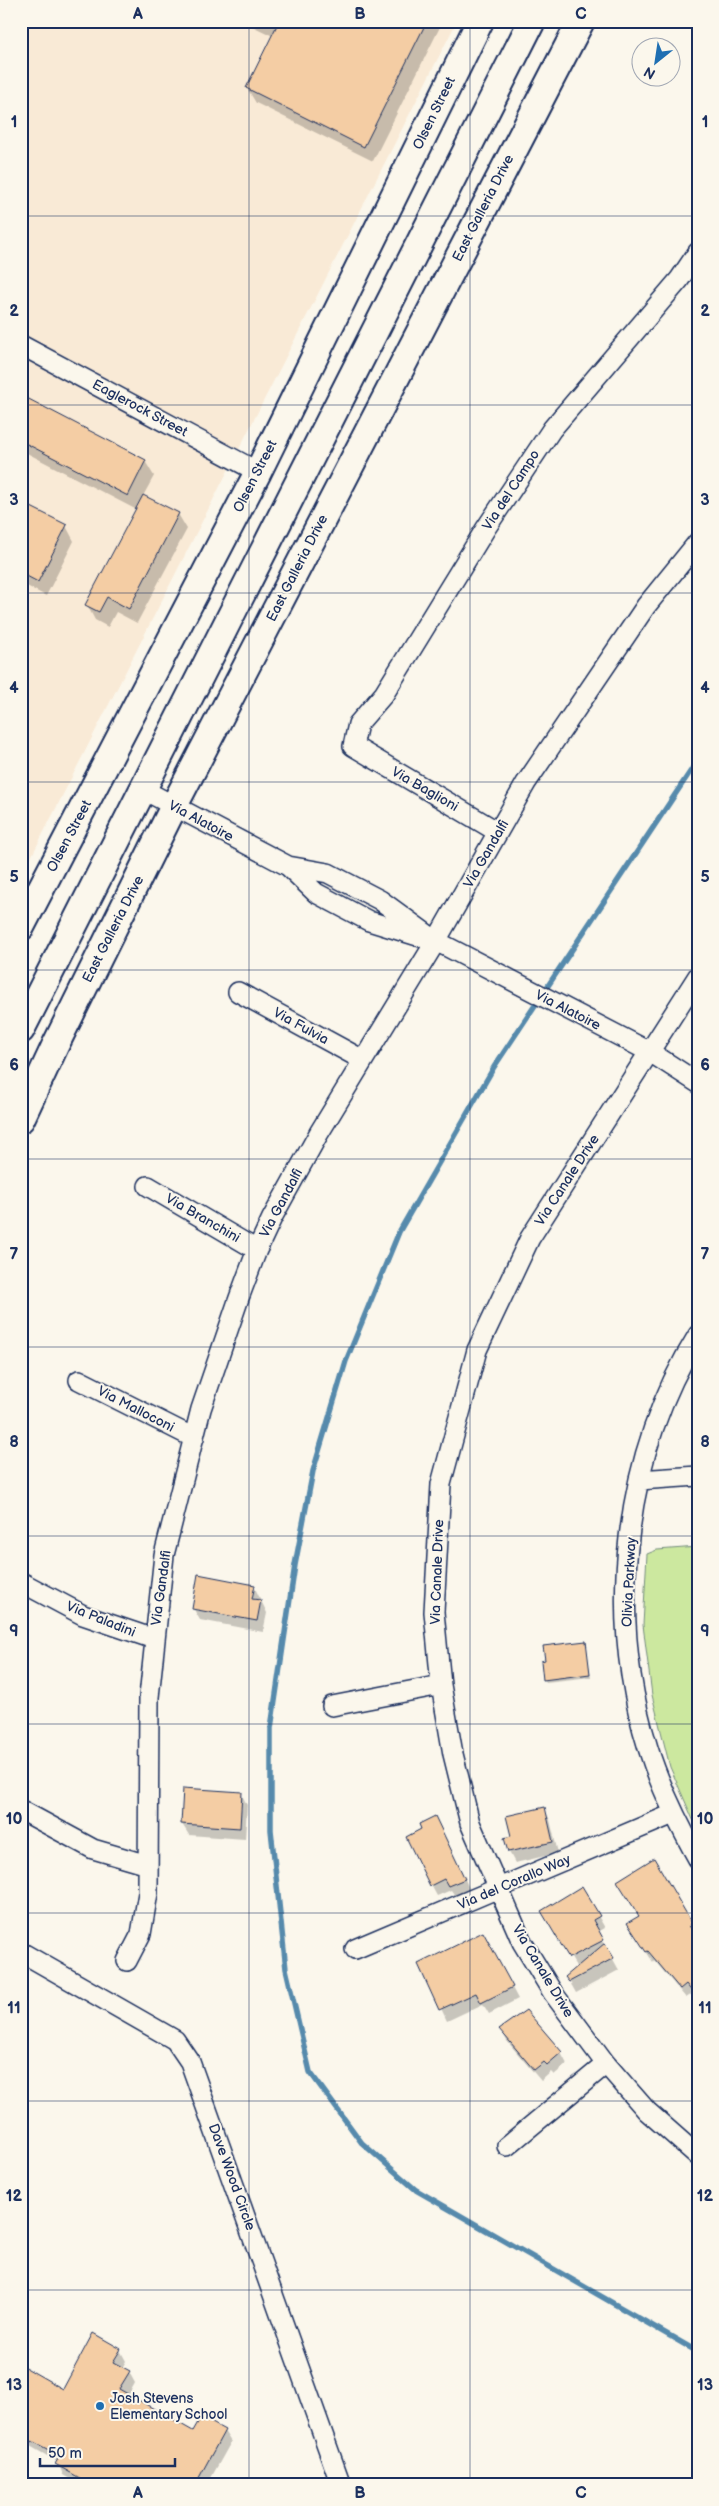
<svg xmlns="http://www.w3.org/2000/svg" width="719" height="2506" font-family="'Balsamiq Sans',sans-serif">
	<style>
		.built { fill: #f9ead6 }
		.green { fill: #cce89f; stroke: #748c7e }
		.shadow { fill: #0003 }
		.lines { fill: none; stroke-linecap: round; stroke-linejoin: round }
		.stream { stroke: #578aac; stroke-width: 5.5 }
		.building { fill: #f4cda4; stroke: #1b2f5e }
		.street-casing { stroke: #1b2f5e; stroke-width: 22 }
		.secondary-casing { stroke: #1b2f5e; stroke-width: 30 }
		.street { stroke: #fbf7ec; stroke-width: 19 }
		.secondary { stroke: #fbf7ec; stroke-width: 26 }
		.grid { fill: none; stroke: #1b2f5e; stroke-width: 1; stroke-opacity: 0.55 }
		.poi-dot { fill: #1f6fb2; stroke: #fbf7ec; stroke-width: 2 }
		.labels { text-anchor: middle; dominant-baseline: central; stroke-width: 4; stroke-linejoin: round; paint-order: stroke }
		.street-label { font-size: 14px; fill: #1b2f5e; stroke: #fbf7ec }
		.poi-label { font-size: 14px; fill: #1b2f5e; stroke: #fbf7ec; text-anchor: start }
		.neatline { fill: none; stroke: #1b2f5e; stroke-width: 2 }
		.grid-label { font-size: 16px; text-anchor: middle; font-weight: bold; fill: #1b2f5e }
	</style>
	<rect width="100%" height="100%" fill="#fbf7ec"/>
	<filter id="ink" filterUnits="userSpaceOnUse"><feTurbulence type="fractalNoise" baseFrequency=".02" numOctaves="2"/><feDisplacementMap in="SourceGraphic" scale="10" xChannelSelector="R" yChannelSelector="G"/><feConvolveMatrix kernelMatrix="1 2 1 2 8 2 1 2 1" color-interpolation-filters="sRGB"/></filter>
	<g filter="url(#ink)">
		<path class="built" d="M21,21H457L21,877Z"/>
		<path class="green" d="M698,1547V1831L670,1767L652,1695L643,1625L647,1554L657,1550Z"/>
		<path class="shadow" d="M242,21H443L373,161L256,103L247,88L273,36Z
			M21,396L145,461L154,476L143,496L178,514L187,529L137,623L116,612L108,627L95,620L87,605L137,510L21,450Z
			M21,503L66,526L74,541L46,596L21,583Z
			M254,1586L267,1613L263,1632L200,1620L193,1608Z
			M585,1642L591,1677L546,1682L544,1679Z
			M241,1793L247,1805L245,1839L189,1835L182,1824Z
			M544,1809L550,1820L558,1853L515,1863L509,1852L513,1837Z
			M441,1829L470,1890L456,1897L451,1890L437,1896L431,1885L423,1830Z
			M653,1860L697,1934L695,1935L698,1938V2000L692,1994L686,1998L654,1960L653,1962L634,1933Z
			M582,1888L605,1928L598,1932L619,1970L576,1993L567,1977L577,1968L543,1911Z
			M489,1944L518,1999L489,2014L483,2004L447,2021L420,1964Z
			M501,2029L561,2053L567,2064L554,2075L551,2072L541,2081L507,2041Z
			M120,2350L126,2361L122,2368L129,2372L135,2383L128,2396L193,2433L224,2431L231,2442L207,2485H80L63,2475L58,2462L21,2441V2366L63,2391Z"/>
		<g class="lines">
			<path class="stream" d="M698,760L494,1067L399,1232L346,1361L313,1471L295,1565L271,1728V1830L286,1969L310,2072L362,2143L416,2190L698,2352"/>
		</g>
		<path class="building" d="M279,21H427L364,147L246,88Z
			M21,395L146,460L128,496L21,441Z
			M143,495L179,513L129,609L107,597L99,612L85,605Z
			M21,502L67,525L38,582L21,573Z
			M198,1574L255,1585L252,1599L261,1600L257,1621L192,1609Z
			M586,1641L590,1674L543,1680L541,1661L545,1660L543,1646Z
			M183,1788L242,1792L240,1828L181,1824Z
			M545,1807L553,1842L508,1852L504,1838L511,1836L506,1816Z
			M435,1816L465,1879L448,1886L444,1879L430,1886L406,1837L421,1829L419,1824Z
			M654,1858L692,1923L689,1926L698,1936V1999L686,1984L680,1989L648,1951L646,1952L627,1923L639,1916L617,1881Z
			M582,1886L600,1916L593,1920L604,1940L569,1958L541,1911Z
			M483,1932L513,1987L481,2003L476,1993L439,2010L418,1964Z
			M605,1943L614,1958L569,1982L565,1977Z
			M526,2010L562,2052L547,2065L544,2062L534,2070L499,2029Z
			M93,2333L121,2349L113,2362L130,2371L119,2389L193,2431L201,2417L225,2430L195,2485H92L55,2464L60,2456L32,2441L31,2443L21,2438V2365L63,2389Z"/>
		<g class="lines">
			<defs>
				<path id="street" d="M21,345L258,472
					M142,789L288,866L316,893L369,921L424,938
					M498,832L353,746L358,724L384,694L486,528L552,429L679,280L698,252
					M288,866L328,873L380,900L436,941L650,1052L698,1083
					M698,976L530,1238L477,1350L441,1484L434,1612L441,1685L453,1754L470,1823L522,1942L553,1993L606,2064L647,2111L698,2156
					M238,992L363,1060
					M148,1186L257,1250
					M698,1335C623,1456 606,1614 648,1748C660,1787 678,1823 698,1859
					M79,1380L194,1438
					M639,1480L698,1476
					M21,1582L83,1615L154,1639
					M332,1706L441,1685
					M21,1810L93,1849L148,1865
					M355,1949L673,1814
					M21,1952L175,2040L190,2062L341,2485
					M127,1961L141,1934L148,1893L149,1697L164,1555L201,1409L239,1298L257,1250L272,1218L319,1133L436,941L526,783L646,606L698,542
					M507,2146L606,2064"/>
				<path id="secondary" d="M21,927L258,472L480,21
					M21,1030L532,21
					M21,1119L55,1046L174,806L581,21"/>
			</defs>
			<use href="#street" class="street-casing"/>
			<use href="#secondary" class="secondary-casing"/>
			<use href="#street" class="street"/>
			<use href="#secondary" class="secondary"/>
		</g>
	</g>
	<path class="grid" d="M249,21V2485M470,21V2485M21,216H698M21,405H698M21,593H698M21,782H698M21,970H698M21,1159H698M21,1347H698M21,1536H698M21,1724H698M21,1913H698M21,2101H698M21,2290H698"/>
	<circle class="poi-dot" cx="100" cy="2406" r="5"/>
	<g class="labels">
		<g class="street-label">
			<text transform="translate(434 113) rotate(-64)">Olsen Street</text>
			<text transform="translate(483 208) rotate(-63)">East Galleria Drive</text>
			<text transform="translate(140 408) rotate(28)">Eaglerock Street</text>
			<text transform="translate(255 476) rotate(-63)">Olsen Street</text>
			<text transform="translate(511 490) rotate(-57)">Via del Campo</text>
			<text transform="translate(297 568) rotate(-63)">East Galleria Drive</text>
			<text transform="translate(425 789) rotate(30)">Via Baglioni</text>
			<text transform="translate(201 821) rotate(28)">Via Alatoire</text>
			<text transform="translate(69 836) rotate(-62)">Olsen Street</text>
			<text transform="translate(486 854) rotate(-60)">Via Gandalfi</text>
			<text transform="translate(113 929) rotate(-63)">East Galleria Drive</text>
			<text transform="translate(568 1010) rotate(27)">Via Alatoire</text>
			<text transform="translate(301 1026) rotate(29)">Via Fulvia</text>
			<text transform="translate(567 1180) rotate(-57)">Via Canale Drive</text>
			<text transform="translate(281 1203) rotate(-62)">Via Gandalfi</text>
			<text transform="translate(203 1218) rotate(30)">Via Branchini</text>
			<text transform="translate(136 1409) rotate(27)">Via Malloconi</text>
			<text transform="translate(437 1572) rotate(-88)">Via Canale Drive</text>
			<text transform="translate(629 1582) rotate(-87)">Olivia Parkway</text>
			<text transform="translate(161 1588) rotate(-82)">Via Gandalfi</text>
			<text transform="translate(101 1619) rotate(22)">Via Paladini</text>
			<text transform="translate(514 1882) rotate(-23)">Via del Corallo Way</text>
			<text transform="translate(543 1971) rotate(59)">Via Canale Drive</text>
			<text transform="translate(232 2177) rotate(70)">Dave Wood Circle</text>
		</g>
		<g class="poi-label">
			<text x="110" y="2398">Josh Stevens<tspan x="110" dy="16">Elementary School</tspan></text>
		</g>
	</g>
	<rect width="719" height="2506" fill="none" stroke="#fbf7ec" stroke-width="55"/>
	<g transform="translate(656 62) rotate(210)"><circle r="24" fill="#fbf7ec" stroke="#a1a7b3"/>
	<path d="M0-4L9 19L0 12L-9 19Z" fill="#1f6fb2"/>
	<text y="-8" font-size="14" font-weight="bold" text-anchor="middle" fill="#1b2f5e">N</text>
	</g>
	<path d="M40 2458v8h135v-8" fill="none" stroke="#1b2f5e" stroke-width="2.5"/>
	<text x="48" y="2458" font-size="15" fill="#1b2f5e" stroke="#fbf7ec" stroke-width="4" paint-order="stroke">50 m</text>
	<rect x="28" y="28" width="664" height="2450" class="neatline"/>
	<g class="grid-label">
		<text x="138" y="19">A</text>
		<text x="360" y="19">B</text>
		<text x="581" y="19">C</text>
		<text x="14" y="127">1</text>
		<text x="705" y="127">1</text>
		<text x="14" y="316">2</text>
		<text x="705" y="316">2</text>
		<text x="14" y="505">3</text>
		<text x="705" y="505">3</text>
		<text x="14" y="693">4</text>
		<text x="705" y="693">4</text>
		<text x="14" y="882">5</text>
		<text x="705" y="882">5</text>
		<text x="14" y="1070">6</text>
		<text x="705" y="1070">6</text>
		<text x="14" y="1259">7</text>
		<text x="705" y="1259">7</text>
		<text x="14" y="1447">8</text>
		<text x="705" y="1447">8</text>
		<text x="14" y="1636">9</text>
		<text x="705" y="1636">9</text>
		<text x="14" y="1824">10</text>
		<text x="705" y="1824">10</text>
		<text x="14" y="2013">11</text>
		<text x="705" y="2013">11</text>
		<text x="14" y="2201">12</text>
		<text x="705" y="2201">12</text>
		<text x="14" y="2390">13</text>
		<text x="705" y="2390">13</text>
		<text x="138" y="2498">A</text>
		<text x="360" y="2498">B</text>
		<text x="581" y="2498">C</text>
	</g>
</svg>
